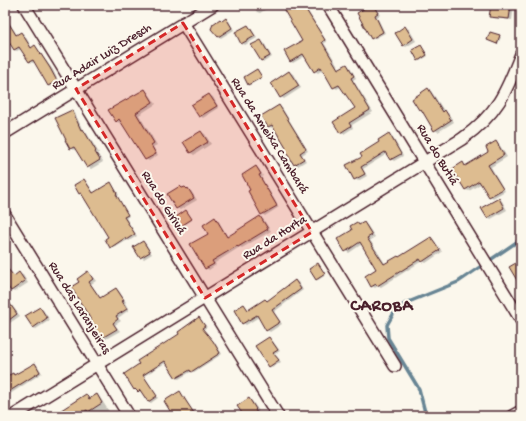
<svg xmlns="http://www.w3.org/2000/svg" width="526" height="421" font-family="'Gochi Hand',sans-serif">
	<style>
		.shadow { fill: #0003 }
		.lines { fill: none; stroke-linecap: round; stroke-linejoin: round }
		.stream { stroke: #678594; stroke-width: 3.5 }
		.building { fill: #ddbc90; stroke: #4a1f2b }
		.street-casing { stroke: #4a1f2b; stroke-width: 14 }
		.street { stroke: #fbf7ec; stroke-width: 11 }
		.marked { fill: #d62828; fill-opacity: 0.2; stroke: #d62828; stroke-width: 3; stroke-dasharray: 8 5; stroke-linejoin: round }
		.labels { text-anchor: middle; dominant-baseline: central; stroke-width: 4; stroke-linejoin: round; paint-order: stroke }
		.street-label { font-size: 13px; fill: #4a1f2b; stroke: #fbf7ec }
		.district-label { font-size: 17px; font-weight: bold; letter-spacing: 1px; fill: #4a1f2b; stroke: #fbf7ec }
	</style>
	<rect width="100%" height="100%" fill="#fbf7ec"/>
	<filter id="ink" filterUnits="userSpaceOnUse"><feTurbulence type="fractalNoise" baseFrequency=".025" numOctaves="2"/><feDisplacementMap in="SourceGraphic" scale="8" xChannelSelector="R" yChannelSelector="G"/><feConvolveMatrix kernelMatrix="1 2 1 2 8 2 1 2 1" color-interpolation-filters="sRGB"/></filter>
	<g filter="url(#ink)">
		<path class="shadow" d="M253,5H273L260,13L257,12Z
			M282,5H304L327,42L324,43L340,69L347,65L350,67L356,78L353,80L373,112L352,125L353,128L344,134L341,132L357,108L342,86L337,89L334,87L324,69L318,73L315,71L305,56L293,63L290,61L304,41Z
			M372,5L375,6L380,15L377,17L385,33L374,39L372,38Z
			M492,5H514L512,20L493,18L490,16Z
			M5,16L17,35L21,33L24,34L32,48L35,46L37,48L53,70L59,83L51,87L49,86L35,62L33,63L30,62L21,49L17,51L14,50L5,34Z
			M226,19L229,21L234,30L221,38L218,36L222,21Z
			M248,26L251,28L257,38L245,45L242,43Z
			M405,28L409,29L416,41L406,47L403,45Z
			M491,33L501,37L498,44L489,41Z
			M261,41L264,43L272,57L264,62L261,60Z
			M422,47L428,56L420,61L419,60Z
			M257,71L262,78L250,85L249,84Z
			M289,72L293,74L301,88L284,99L281,97Z
			M145,90L148,92L156,104L139,115L157,145L153,147L158,155L149,161L146,159L122,121L119,123L116,121Z
			M428,90L431,91L445,112L448,113L454,122L438,132L435,130L413,99Z
			M209,95L213,97L219,108L203,118L200,116Z
			M279,106L282,108L308,151L302,155L306,161L298,166L295,164L274,127L272,128L268,126Z
			M72,111L75,113L83,131L86,132L99,153H97L103,162L91,169L88,167L77,149L74,150L71,148L66,141Z
			M201,132L205,134L211,144L194,155L191,153L185,143Z
			M389,134L392,136L403,156L394,161L391,159L387,154L363,169L367,176L358,181L355,179L363,157Z
			M496,142L499,144L507,157L491,167L505,191L493,198L490,196L482,183L469,191L466,190L463,163L467,166L490,152Z
			M256,167L259,169L263,176L261,177L279,207L265,216L262,214L252,190Z
			M84,180L86,181L94,193L111,183L113,185L119,195L117,196L129,216L126,218L137,236L129,241L128,240L114,248L111,247L109,237L82,195L80,193Z
			M180,187L191,191L197,200L180,210L177,208Z
			M499,199L502,201L507,210L491,219L488,217Z
			M186,211L192,220L183,226L182,225Z
			M260,218L263,219L271,231L242,248L240,247L215,263L216,265L209,270L206,268L209,234L215,219L218,220L228,237Z
			M357,223L360,225L364,223L367,225L375,237L370,240L386,265L400,258L431,238L434,240L442,252L426,263L422,261L381,287L378,286L375,288L372,286L378,269L362,244L349,253L346,251Z
			M143,242L146,244L152,254L144,259L141,257Z
			M318,264L326,275L318,280L317,279Z
			M5,266L15,277L19,274L23,275L28,283L14,292L11,290L5,281Z
			M88,272L91,274L96,281L91,284L101,299L116,289L119,291L126,302L125,303L129,310L118,318L121,321L115,325L120,331L104,340L101,338L80,283Z
			M295,281L298,282L303,290L274,312L282,324L270,332L267,330L259,317L246,325L243,323L244,305L249,310L265,300L268,301Z
			M8,303L11,304L20,316L7,325L5,324V305Z
			M40,308L43,310L50,320L36,329L33,327Z
			M199,318L207,327L203,330L215,343L222,354L194,372L192,371L179,379L176,378L167,362L144,376L158,398L151,403L148,402L142,391L141,392L135,389L125,375L180,334Z
			M269,338L272,340L280,351L275,354L281,362L272,368L270,366Z
			M35,364L37,365L42,373L7,396L8,398L5,399V377L13,374L16,375Z
			M180,392L182,394L196,416H174Z
			M96,394L99,396L112,416H53L86,396L90,398Z
			M249,399L252,401L259,411L257,412L260,416H245Z"/>
		<g class="lines">
			<path class="stream" d="M426,416L419,389L388,338L387,325L395,311L406,303L458,282L521,239"/>
		</g>
		<path class="building" d="M281,5H303L325,40L322,42L338,69L347,64L354,76L351,78L370,110L349,123L351,126L340,133L333,122L355,108L339,85L333,88L321,67L314,72L303,54L290,62L284,51L302,41Z
			M370,5H373L378,13L375,15L383,32L371,39L357,13Z
			M491,5L511,6L509,19L489,17Z
			M5,17L16,35L21,32L31,48L35,45L50,68L57,81L48,86L33,60L29,62L19,47L14,50L5,36Z
			M226,18L232,28L218,37L211,29L213,24L220,19L222,21Z
			M248,25L255,36L241,44L235,32Z
			M405,26L413,39L403,46L395,33Z
			M490,32L500,35L497,44L487,40Z
			M261,40L270,56L261,61L251,45Z
			M421,45L427,55L418,61L412,50Z
			M257,69L262,77L248,85L244,77Z
			M289,71L299,86L280,98L271,83Z
			M428,88L443,112L445,110L451,120L434,131L421,109L419,110L412,99Z
			M145,89L153,102L136,113L154,143L151,145L156,154L145,160L119,119L116,122L108,110Z
			M209,94L217,106L199,117L191,105Z
			M279,105L306,149L300,153L304,159L294,165L284,149L286,148L272,125L268,127L261,116Z
			M72,110L81,130L83,129L96,151L95,152L100,160L87,168L74,147L70,149L65,140H66L55,118Z
			M201,131L208,142L190,153L183,142Z
			M389,133L401,154L390,160L385,152L361,167L365,174L354,180L346,165L362,157L360,154L379,142L378,140Z
			M496,141L504,155L488,165L503,189L489,197L479,181L465,190L452,169L463,162L465,166L488,152L486,147Z
			M256,166L261,174L259,175L277,206L261,215L248,191L250,190L242,175Z
			M84,179L93,193L111,182L117,193L116,194L128,215L124,217L135,234L126,240L125,238L110,248L105,239L108,237L81,193L79,194L74,185Z
			M180,186L182,188L185,187L187,189L188,188L194,198L176,209L167,194Z
			M499,198L504,208L487,218L481,208Z
			M186,210L192,219L181,226L176,217Z
			M260,216L268,229L238,247L237,246L212,261L214,264L205,269L190,244L208,234L203,225L215,217L227,237Z
			M357,222L359,225L364,222L372,235L367,238L384,264L398,256L399,257L431,237L440,250L422,262L420,259L377,286L376,284L371,287L365,276L376,269L360,242L345,252L337,239L352,230L350,226Z
			M143,241L150,252L140,258L133,247Z
			M521,260V287L509,267Z
			M318,263L325,274L316,280L309,269Z
			M5,266L14,276L19,272L25,281L11,291L5,283Z
			M88,271L93,279L89,282L100,298L116,288L124,300L122,301L127,309L116,316L118,319L113,323L117,329L100,339L94,328H96L71,287L79,282L77,279Z
			M295,280L301,289L272,310L280,322L266,331L257,315L242,324L234,310L244,304L248,310L265,299L267,301Z
			M5,297L17,314L5,323Z
			M40,307L47,318L33,328L25,316Z
			M199,317L205,326L202,328L213,341L220,353L191,372L190,370L176,378L165,361L143,375L157,396L148,402L140,390L138,392L135,389L134,390L124,374L139,364L137,361L179,334L178,332Z
			M269,337L278,350L273,353L279,360L269,367L255,346Z
			M35,363L40,372L5,394V377L13,373L14,375Z
			M180,391L186,401L196,416H173L164,401Z
			M86,394L89,399L97,394L102,403L88,412L87,410L77,416H52Z
			M249,398L256,409L255,410L259,416H244L237,406Z"/>
		<g class="lines">
			<defs>
				<path id="street" d="M24,5L278,416
					M328,5L521,320
					M183,23L395,366
					M5,133L213,5
					M5,215L129,416
					M13,416L462,139C497,114 506,93 521,54
					M512,416L521,411"/>
			</defs>
			<use href="#street" class="street-casing"/>
			<use href="#street" class="street"/>
		</g>
	</g>
	<path class="marked" d="M183,23L312,232L205,298L76,89Z"/>
	<g class="labels">
		<g class="street-label">
			<text transform="translate(102 57) rotate(-32)">Rua Adair Luiz Dresch</text>
			<text transform="translate(269 136) rotate(58)">Rua da Ameixa Cambará</text>
			<text transform="translate(437 155) rotate(59)">Rua do Butiá</text>
			<text transform="translate(163 203) rotate(58)">Rua do Girivá</text>
			<text transform="translate(275 238) rotate(-32)">Rua da Horta</text>
			<text transform="translate(79 308) rotate(58)">Rua das Laranjeiras</text>
		</g>
		<g class="district-label">
			<text x="382" y="307">CAROBA</text>
		</g>
	</g>
	<rect width="526" height="421" fill="none" stroke="#fbf7ec" stroke-width="20"/>
	<rect x="10" y="10" width="506" height="401" fill="none" stroke="#4a1f2b" stroke-width="1.5" filter="url(#ink)"/>
</svg>
